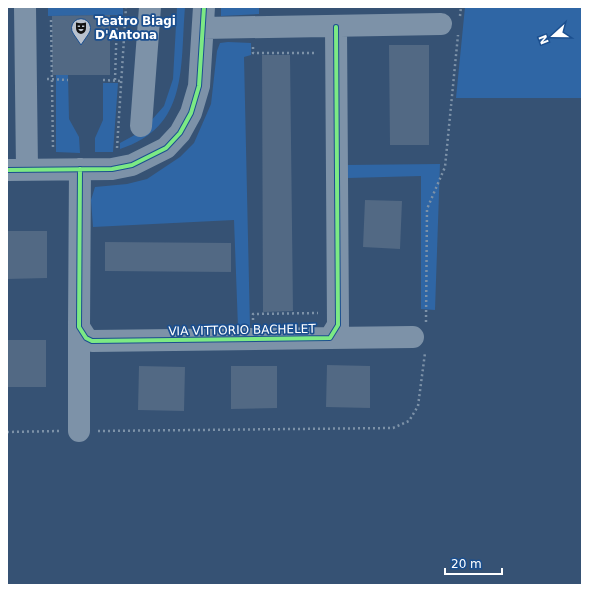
<svg xmlns="http://www.w3.org/2000/svg" width="589" height="592" font-family="'DejaVu Sans',sans-serif">
	<style>
		.green { fill: #2f66a5 }
		.building { fill: #526984 }
		.lines { fill: none; stroke-linecap: round; stroke-linejoin: round }
		.path { stroke: #7d92a8; stroke-width: 2.5; stroke-dasharray: 2 3; stroke-linecap: butt }
		.minor { stroke: #7d92a8; stroke-width: 22 }
		.cycleway-casing { stroke: #1b4f8f; stroke-width: 6 }
		.cycleway { stroke: #7ce984; stroke-width: 4 }
		.labels { text-anchor: middle; dominant-baseline: central; stroke-width: 3.5; stroke-linejoin: round; paint-order: stroke }
		.poi-label { font-size: 12px; font-weight: bold; fill: #fff; stroke: #1b4f8f; text-anchor: start }
		.street-label { font-size: 12px; fill: #fff; stroke: #1b4f8f }
	</style>
	<rect width="100%" height="100%" fill="#365274"/>
	<path class="green" d="M48,7H123V15L48,16Z
		M177,7H185C180,67 189,127 120,149V143L142,131L164,106L173,79Z
		M221,7H259V14L221,16Z
		M465,7H581L582,98H456Z
		M228,42L251,43V55L244,57L250,328L238,327L234,220L93,227L91,200L95,187L127,184L147,179L180,157L194,143L211,104L217,51L220,43Z
		M56,75H68L69,119L79,137L80,153L56,152Z
		M103,83H118L113,152H95V138L103,120Z
		M440,164L435,310L421,309V176L348,178L346,165Z"/>
	<path class="building" d="M110,15V75H52V16Z
		M389,45H429V145H390Z
		M262,55H290L293,311L263,312Z
		M365,200L402,201L400,249L363,247Z
		M7,231H47V278L7,279Z
		M105,242L231,243V272L105,271Z
		M7,340H46V387H7Z
		M327,365L370,366V408L326,407Z
		M139,366L185,367L184,411L138,410Z
		M231,366H277V408L231,409Z"/>
	<g class="lines">
		<path class="path" d="M460,16L461,7
			M51,20L53,149
			M253,47V53H317
			M47,79L68,80
			M103,80L121,81
			M115,80L117,18
			M117,148L126,7
			M253,320V314L318,313
			M426,322L427,209L445,167L458,35
			M98,431L393,428L409,421L418,406L425,353
			M7,432L59,431"/>
		<path class="minor" d="M25,7L27,169
			M203,28L441,24
			M141,126L150,7
			M80,169L79,327L86,338L92,341L330,338L338,325L336,27
			M7,170L112,169L132,165L166,148L180,133L191,113L199,86L204,7
			M79,327V431
			M330,338L413,337"/>
		<defs>
			<path id="cycleway" d="M80,169L79,327L86,338L92,341L330,338L338,325L336,27
				M7,170L112,169L132,165L166,148L180,133L191,113L199,86L204,7"/>
		</defs>
		<use href="#cycleway" class="cycleway-casing"/>
		<use href="#cycleway" class="cycleway"/>
	</g>
	<defs>
		<symbol id="theatre-pin" viewBox="-11 -11 22 30"><path d="M0 17L-7.5 6A9.5 9.5 0 1 1 7.5 6Z" fill="#b9c2ce" stroke="#1b4f8f"/><path d="M-5-5.5Q0-4 5-5.5V0Q5 5 0 6Q-5 5-5 0ZM-3.3-2.5H-1v1.5H-3.3ZM1-2.5H3.3v1.5H1ZM-2.8 1Q0 5.5 2.8 1Z" fill="#111"/></symbol>
	</defs>
	<g fill-rule="evenodd">
		<use href="#theatre-pin" x="70" y="17" width="22" height="30"/>
	</g>
	<g class="labels">
		<g class="poi-label">
			<text x="95" y="21">Teatro Biagi<tspan x="95" dy="14">D'Antona</tspan></text>
		</g>
		<g class="street-label">
			<text transform="translate(242 330) rotate(-1)">VIA VITTORIO BACHELET</text>
		</g>
	</g>
	<rect width="589" height="592" fill="none" stroke="#ffffff" stroke-width="16"/>
	<g transform="translate(553 36) rotate(249)" stroke="#1b4f8f" stroke-width="3" paint-order="stroke">
	<path d="M0-3L7 15L0 10L-7 15Z" fill="#ffffff"/>
	<text y="-6" font-size="11" font-weight="bold" text-anchor="middle" fill="#ffffff">N</text>
	</g>
	<path d="M445 568v6h57v-6" fill="none" stroke="#ffffff" stroke-width="2"/>
	<text x="451" y="568" font-size="12" fill="#ffffff" stroke="#1b4f8f" stroke-width="3" paint-order="stroke">20 m</text>
</svg>
